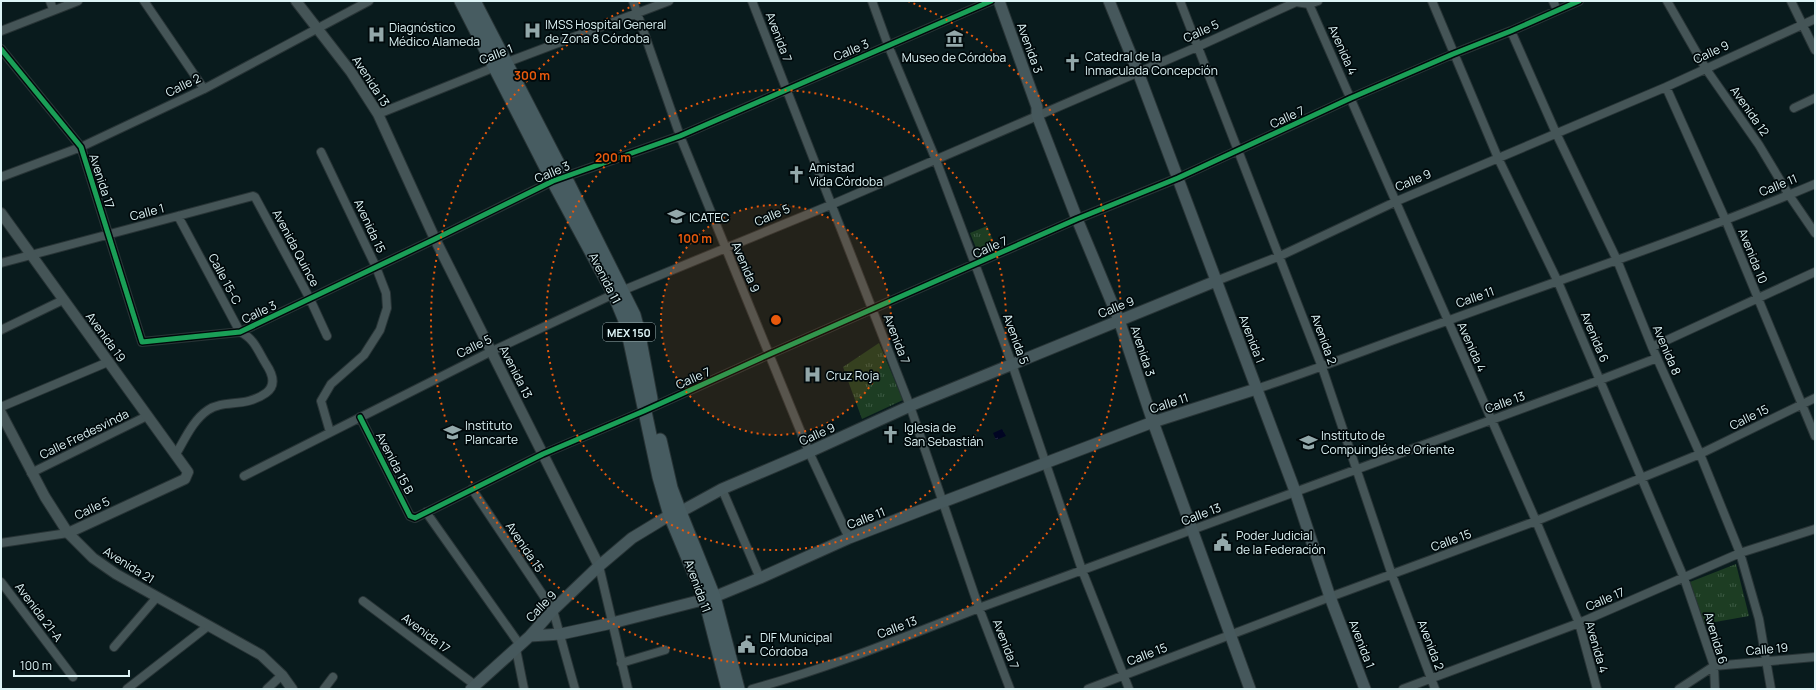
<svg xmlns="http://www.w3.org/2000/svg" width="1816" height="690" font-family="Manrope,sans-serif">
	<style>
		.park { fill: url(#park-tufts) }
		.water { fill: url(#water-ripples) }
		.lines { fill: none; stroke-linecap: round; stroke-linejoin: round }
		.minor-casing { stroke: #283436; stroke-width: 10 }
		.tertiary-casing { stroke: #283436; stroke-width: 12 }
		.secondary-casing { stroke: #283436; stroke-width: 13 }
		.primary-casing { stroke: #283436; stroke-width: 15 }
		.minor { stroke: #455557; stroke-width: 8 }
		.tertiary { stroke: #455557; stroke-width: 10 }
		.secondary { stroke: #46585c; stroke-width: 11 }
		.primary { stroke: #475c61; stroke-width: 13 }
		.cycleway-casing { stroke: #00090b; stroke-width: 8 }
		.cycleway { stroke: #1a9f57; stroke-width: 5 }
		.ring { fill: none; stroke: #e8590c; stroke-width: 2; stroke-dasharray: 2 4 }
		.labels { text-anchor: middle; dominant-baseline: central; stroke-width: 3.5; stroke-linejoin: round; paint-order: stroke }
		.shield { fill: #00090b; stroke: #9baeb0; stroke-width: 1 }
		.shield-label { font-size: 11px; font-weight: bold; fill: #ddf4f6 }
		.poi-label { font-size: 12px; fill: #ddf4f6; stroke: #00090b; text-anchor: start }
		.street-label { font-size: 12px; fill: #ddf4f6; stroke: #00090b }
		.centre { fill: #e8590c; stroke: #00090b; stroke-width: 2 }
		.ring-label { font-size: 12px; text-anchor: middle; font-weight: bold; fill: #e8590c; stroke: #00090b; stroke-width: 3.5; stroke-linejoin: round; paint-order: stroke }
	</style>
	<defs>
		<pattern id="park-tufts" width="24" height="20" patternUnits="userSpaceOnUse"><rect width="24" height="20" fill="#1d3d23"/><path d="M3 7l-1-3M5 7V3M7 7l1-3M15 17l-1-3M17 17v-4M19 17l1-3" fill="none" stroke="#3d5a44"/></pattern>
		<pattern id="water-ripples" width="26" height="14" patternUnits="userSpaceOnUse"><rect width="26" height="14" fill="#010523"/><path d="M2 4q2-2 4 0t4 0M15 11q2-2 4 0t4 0" fill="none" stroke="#262a44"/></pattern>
	</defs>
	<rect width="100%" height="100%" fill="#091b1d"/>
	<path class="park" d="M987,226L996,248L979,255L970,233Z
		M879,343L903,400L862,419L843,367Z
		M1736,564L1749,616L1704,624L1690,582Z"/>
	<path class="water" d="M1002,429L1006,436L996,440L993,433Z"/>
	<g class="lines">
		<defs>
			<path id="minor" d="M50,1L53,9
				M144,1L204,89
				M633,1L680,136L809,452L849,538
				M752,1L910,406L979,608L1010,689
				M872,1L888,45L936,160L975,264L1012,364L1082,570L1129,689
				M1180,1L1322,367L1392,575L1435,689
				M1432,1L1498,158L1558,282L1684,578L1714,666L1715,689
				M1553,1L1557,10
				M1667,1L1706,69L1759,145L1789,195L1815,233
				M1791,1L1815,50
				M1304,2L1309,4L1536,521L1579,623L1597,689
				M1,31L78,1
				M1511,31L1556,133L1617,260L1652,347L1700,454L1740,553L1759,619L1771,689
				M1,49L81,147L142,342L240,332L435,239L553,181L680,136L991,1
				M1666,87L1726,221L1815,436
				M1794,108L1815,98
				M378,114L505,63L669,1
				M321,152L376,267L386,293L387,308L380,330L364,355L331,384L321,401L330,432
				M1,177L81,147L204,89L369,1
				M1,263L253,196L255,197L310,299L327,336
				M1216,281L1280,256L1397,201L1666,87L1815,19
				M1,330L63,300
				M1652,347L1815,272
				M1256,389C1321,368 1383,343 1447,321C1570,276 1694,235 1815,184
				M1,407L108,362
				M360,417L410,516L415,518L543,454L644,411L770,354L1077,219L1178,178L1351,98L1453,54L1511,31L1579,1
				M176,454C185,439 193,420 208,410C224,399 245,408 266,393C277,385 272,373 266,364C258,351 254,338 240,332L178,216
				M31,473L147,416
				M244,476L490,352L614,294L833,204L1197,47L1296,2L1309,4L1318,1
				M472,489L553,610L575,689
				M722,489L760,578
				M426,512L520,645
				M1,543L68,533
				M599,566L628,689
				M1,582L73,677
				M363,601L475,685
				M114,647L157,597
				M516,649L524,689
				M621,663L665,650
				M127,689L208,626
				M267,689L282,675
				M324,689L333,677
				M752,689C830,668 904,637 979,608L1600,380L1657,358
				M1088,689L1330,597L1536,521L1700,454L1815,398
				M1403,689L1579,623L1740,553L1815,529
				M1679,689L1714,666L1815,657"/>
			<path id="tertiary" d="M296,1L351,72L378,114L435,239L599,566
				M1,213L188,472L185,479L68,533
				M1,413L45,497L68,533L93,558L116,574L261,655L282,675L292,689"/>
			<path id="secondary" d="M999,1L1037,107V115L1077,219L1119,320L1153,422L1250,689
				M1109,1L1138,72L1295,491L1330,597L1365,689
				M530,636L561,634L612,623L714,597L760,578L849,538L919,511L1153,422L1256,389
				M471,689L530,636L553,610L599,566L632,538L670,515L680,512L722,489L809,452L910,406L1216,281"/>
			<path id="primary" d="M461,1L553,181L614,294L626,323L659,477L670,515L705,599L728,689
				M474,1L565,177L634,315L638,330L651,399
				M660,440L671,488L680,512L714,597L738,689"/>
		</defs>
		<use href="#minor" class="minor-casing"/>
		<use href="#tertiary" class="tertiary-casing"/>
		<use href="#secondary" class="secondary-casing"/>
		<use href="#primary" class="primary-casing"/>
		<use href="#minor" class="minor"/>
		<use href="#tertiary" class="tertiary"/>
		<use href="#secondary" class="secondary"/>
		<use href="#primary" class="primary"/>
		<defs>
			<path id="cycleway" d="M1,49L81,147L142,342L240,332L435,239L553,181L680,136L991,1
				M360,417L410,516L415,518L543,454L644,411L770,354L1077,219L1178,178L1351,98L1453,54L1511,31L1579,1"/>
		</defs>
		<use href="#cycleway" class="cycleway-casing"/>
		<use href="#cycleway" class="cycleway"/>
	</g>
	<circle cx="776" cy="320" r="115" fill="#e8590c" fill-opacity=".12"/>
	<g class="ring">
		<circle cx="776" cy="320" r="115"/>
		<circle cx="776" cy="320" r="230"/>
		<path d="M908 1A345 345 0 1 1 644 1"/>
	</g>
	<defs>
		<symbol id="hospital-bare" viewBox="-9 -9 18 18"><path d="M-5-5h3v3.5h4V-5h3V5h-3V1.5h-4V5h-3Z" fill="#93a8aa" stroke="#00090b" stroke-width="2.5" paint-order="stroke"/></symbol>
		<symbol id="museum-bare" viewBox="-9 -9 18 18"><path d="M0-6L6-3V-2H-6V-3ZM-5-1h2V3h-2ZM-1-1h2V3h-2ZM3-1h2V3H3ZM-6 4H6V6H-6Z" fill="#93a8aa" stroke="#00090b" stroke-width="2.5" paint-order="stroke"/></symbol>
		<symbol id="church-bare" viewBox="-9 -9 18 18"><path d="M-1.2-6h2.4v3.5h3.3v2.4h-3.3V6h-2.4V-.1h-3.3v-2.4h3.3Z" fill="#93a8aa" stroke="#00090b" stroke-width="2.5" paint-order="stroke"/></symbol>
		<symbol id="school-bare" viewBox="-9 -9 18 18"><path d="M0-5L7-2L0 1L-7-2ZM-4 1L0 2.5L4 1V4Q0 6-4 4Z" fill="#93a8aa" stroke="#00090b" stroke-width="2.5" paint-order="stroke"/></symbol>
		<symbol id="civic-bare" viewBox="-9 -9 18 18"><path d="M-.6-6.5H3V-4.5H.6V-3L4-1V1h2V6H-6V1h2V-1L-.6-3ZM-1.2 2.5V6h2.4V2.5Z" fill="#93a8aa" stroke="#00090b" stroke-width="2.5" paint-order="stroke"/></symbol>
	</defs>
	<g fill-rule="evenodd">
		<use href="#hospital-bare" x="520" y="18" width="25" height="25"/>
		<use href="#hospital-bare" x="364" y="22" width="25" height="25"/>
		<use href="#museum-bare" x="942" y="26" width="25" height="25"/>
		<use href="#church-bare" x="1060" y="50" width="25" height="25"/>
		<use href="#church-bare" x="784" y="162" width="25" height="25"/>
		<use href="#school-bare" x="664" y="204" width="25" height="25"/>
		<use href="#hospital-bare" x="800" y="362" width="25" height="25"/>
		<use href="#school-bare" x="440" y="420" width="25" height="25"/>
		<use href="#church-bare" x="878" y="422" width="25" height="25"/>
		<use href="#school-bare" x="1296" y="430" width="25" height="25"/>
		<use href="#civic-bare" x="1210" y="530" width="25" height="25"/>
		<use href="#civic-bare" x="734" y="632" width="25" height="25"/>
	</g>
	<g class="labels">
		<rect class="shield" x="603" y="323" width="52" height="18" rx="3"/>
		<g class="shield-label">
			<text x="629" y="332">MEX 150</text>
		</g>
		<g class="poi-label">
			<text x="545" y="24">IMSS Hospital General<tspan x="545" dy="14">de Zona 8 Córdoba</tspan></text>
			<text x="389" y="27">Diagnóstico<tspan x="389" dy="14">Médico Alameda</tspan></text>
			<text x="1085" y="56">Catedral de la<tspan x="1085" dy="14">Inmaculada Concepción</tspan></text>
			<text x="954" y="57" text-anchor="middle">Museo de Córdoba</text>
			<text x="809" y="167">Amistad<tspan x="809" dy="14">Vida Córdoba</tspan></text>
			<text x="689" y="217">ICATEC</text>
			<text x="826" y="375">Cruz Roja</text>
			<text x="465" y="425">Instituto<tspan x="465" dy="14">Plancarte</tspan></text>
			<text x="904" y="427">Iglesia de<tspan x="904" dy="14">San Sebastián</tspan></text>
			<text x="1321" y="435">Instituto de<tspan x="1321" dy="14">Compuinglés de Oriente</tspan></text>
			<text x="1236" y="535">Poder Judicial<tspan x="1236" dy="14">de la Federación</tspan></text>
			<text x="760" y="637">DIF Municipal<tspan x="760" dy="14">Córdoba</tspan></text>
		</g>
		<g class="street-label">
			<text transform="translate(1201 31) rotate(-24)">Calle 5</text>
			<text transform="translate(779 37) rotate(69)">Avenida 7</text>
			<text transform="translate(1030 48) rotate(70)">Avenida 3</text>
			<text transform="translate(851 50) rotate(-23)">Calle 3</text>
			<text transform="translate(1343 50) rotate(66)">Avenida 4</text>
			<text transform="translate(1711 52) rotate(-25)">Calle 9</text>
			<text transform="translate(496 54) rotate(-21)">Calle 1</text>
			<text transform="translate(371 81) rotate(57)">Avenida 13</text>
			<text transform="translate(183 85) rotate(-26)">Calle 2</text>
			<text transform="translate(1750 111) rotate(55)">Avenida 12</text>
			<text transform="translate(1287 117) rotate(-25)">Calle 7</text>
			<text transform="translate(552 172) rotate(-23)">Calle 3</text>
			<text transform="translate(1413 180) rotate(-23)">Calle 9</text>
			<text transform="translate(102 181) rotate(72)">Avenida 17</text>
			<text transform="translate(1778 185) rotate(-22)">Calle 11</text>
			<text transform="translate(147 212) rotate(-15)">Calle 1</text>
			<text transform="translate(772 215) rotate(-23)">Calle 5</text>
			<text transform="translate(370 226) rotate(65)">Avenida 15</text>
			<text transform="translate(990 247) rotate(-24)">Calle 7</text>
			<text transform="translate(296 248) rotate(62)">Avenida Quince</text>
			<text transform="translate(1753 256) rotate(68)">Avenida 10</text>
			<text transform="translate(746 267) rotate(67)">Avenida 9</text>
			<text transform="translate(605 278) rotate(63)">Avenida 11</text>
			<text transform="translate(225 279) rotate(62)">Calle 15-C</text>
			<text transform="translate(1475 297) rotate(-19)">Calle 11</text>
			<text transform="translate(1116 307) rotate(-22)">Calle 9</text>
			<text transform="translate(259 312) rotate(-25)">Calle 3</text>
			<text transform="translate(106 337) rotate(54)">Avenida 19</text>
			<text transform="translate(1595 337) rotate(67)">Avenida 6</text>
			<text transform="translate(897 339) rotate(69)">Avenida 7</text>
			<text transform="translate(1016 339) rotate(70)">Avenida 5</text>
			<text transform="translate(1252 339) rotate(69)">Avenida 1</text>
			<text transform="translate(1324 339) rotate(70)">Avenida 2</text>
			<text transform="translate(474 346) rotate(-26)">Calle 5</text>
			<text transform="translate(1472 347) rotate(66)">Avenida 4</text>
			<text transform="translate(1667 350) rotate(67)">Avenida 8</text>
			<text transform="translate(1143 351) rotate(72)">Avenida 3</text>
			<text transform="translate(516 372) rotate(63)">Avenida 13</text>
			<text transform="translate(693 378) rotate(-24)">Calle 7</text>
			<text transform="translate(1505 402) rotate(-20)">Calle 13</text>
			<text transform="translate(1169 403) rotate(-18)">Calle 11</text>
			<text transform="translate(1749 417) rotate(-26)">Calle 15</text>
			<text transform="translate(84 434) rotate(-26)">Calle Fredesvinda</text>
			<text transform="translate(817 434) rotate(-24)">Calle 9</text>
			<text transform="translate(395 463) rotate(63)">Avenida 15 B</text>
			<text transform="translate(92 508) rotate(-25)">Calle 5</text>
			<text transform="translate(1201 514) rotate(-21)">Calle 13</text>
			<text transform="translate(866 518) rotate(-21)">Calle 11</text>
			<text transform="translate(1451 540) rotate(-20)">Calle 15</text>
			<text transform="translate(525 547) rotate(56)">Avenida 15</text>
			<text transform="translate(129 565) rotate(32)">Avenida 21</text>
			<text transform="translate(698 586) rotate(70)">Avenida 11</text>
			<text transform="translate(1605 599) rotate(-23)">Calle 17</text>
			<text transform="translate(541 606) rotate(-46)">Calle 9</text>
			<text transform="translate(39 612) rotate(53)">Avenida 21-A</text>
			<text transform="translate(897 627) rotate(-21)">Calle 13</text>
			<text transform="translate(426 633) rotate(37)">Avenida 17</text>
			<text transform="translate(1716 638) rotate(73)">Avenida 6</text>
			<text transform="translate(1006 644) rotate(69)">Avenida 7</text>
			<text transform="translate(1362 644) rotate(69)">Avenida 1</text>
			<text transform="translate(1431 645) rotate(69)">Avenida 2</text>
			<text transform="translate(1597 647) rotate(74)">Avenida 4</text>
			<text transform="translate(1767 649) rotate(-5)">Calle 19</text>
			<text transform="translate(1147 654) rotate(-21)">Calle 15</text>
		</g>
	</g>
	<circle cx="776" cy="320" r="6" class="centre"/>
	<g class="ring-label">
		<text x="532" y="80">300 m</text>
		<text x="613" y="162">200 m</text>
		<text x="695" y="243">100 m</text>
	</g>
	<rect width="1816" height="690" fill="none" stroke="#ddf4f6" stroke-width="4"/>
	<path d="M14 670v6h115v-6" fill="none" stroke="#ddf4f6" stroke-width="2"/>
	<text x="20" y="670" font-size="12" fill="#ddf4f6" stroke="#00090b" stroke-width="3" paint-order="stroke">100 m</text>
</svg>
